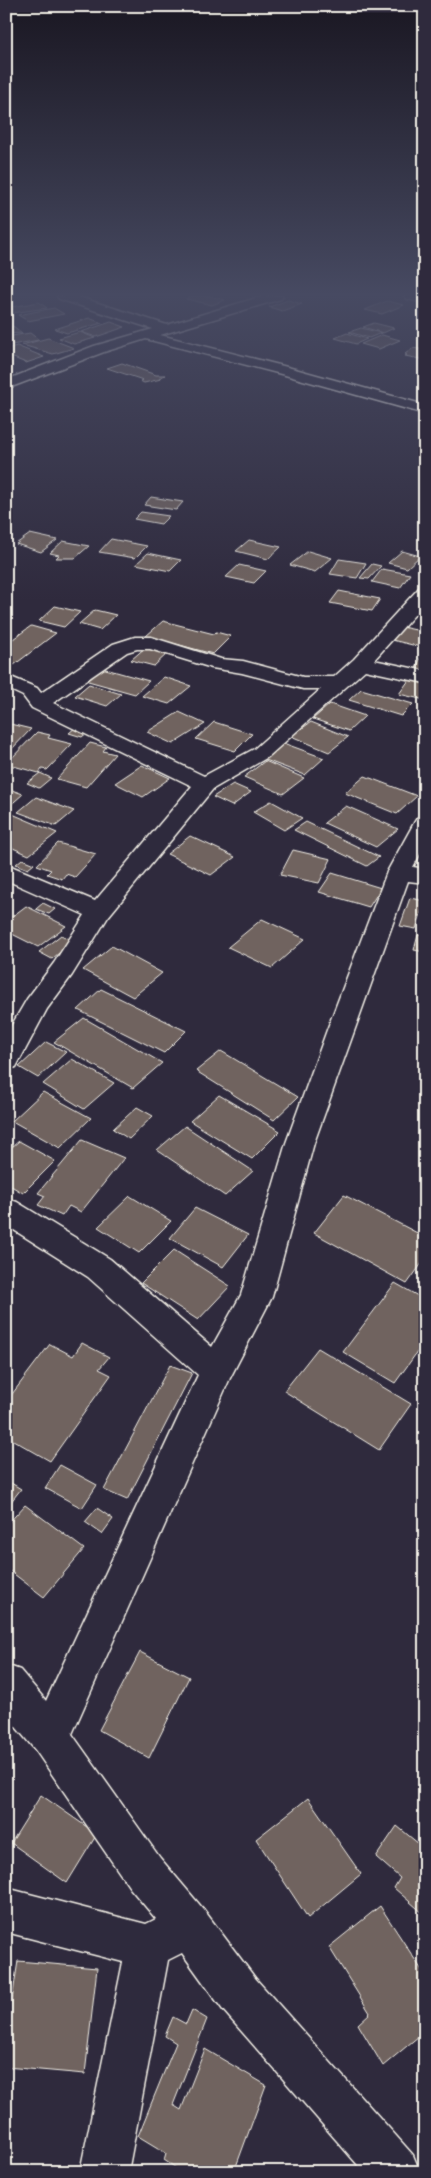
<svg xmlns="http://www.w3.org/2000/svg" width="431" height="2178" font-family="'Balsamiq Sans',sans-serif">
	<style>
		.building { fill: #70635f; stroke: #f4f1e8 }
		.lines { fill: none; stroke-linecap: round; stroke-linejoin: round }
		.minor-casing { stroke: #f4f1e8; stroke-width: 3 }
		.minor { fill: #2f2a3d; fill-rule: evenodd }
	</style>
	<rect width="100%" height="100%" fill="#2f2a3d"/>
	<filter id="ink" filterUnits="userSpaceOnUse"><feTurbulence type="fractalNoise" baseFrequency=".02" numOctaves="2"/><feDisplacementMap in="SourceGraphic" scale="10" xChannelSelector="R" yChannelSelector="G"/><feConvolveMatrix kernelMatrix="1 2 1 2 8 2 1 2 1" color-interpolation-filters="sRGB"/></filter>
	<g filter="url(#ink)">
		<path class="building" d="M192,296H209L225,300L212,305L186,299Z
			M288,300L302,304L282,311L269,307Z
			M387,301L404,305L382,314L365,310Z
			M39,302L47,308L12,313L6,308Z
			M54,308L64,314L28,321L18,315Z
			M89,318L102,323L67,333L55,329Z
			M111,322L125,327L96,337L81,332Z
			M374,323L394,328L383,333L363,327Z
			M13,326L22,333L6,334V327Z
			M361,328L381,333L369,338L349,332Z
			M80,332L95,338L74,344L59,338Z
			M30,333L39,340L6,346V337Z
			M347,333L367,339L356,344L335,338Z
			M382,335L400,340L379,349L361,344Z
			M48,338L74,348L53,354L22,345Z
			M17,346L44,357L26,363L6,355V349Z
			M413,348L425,350V360L405,356L407,355L405,354Z
			M122,363L156,375H165L159,378L161,379L144,383L140,381L143,380L107,368Z
			M151,497L183,502L176,510L144,505Z
			M141,512L169,516L161,524L134,519Z
			M30,534L57,540L41,552L16,544Z
			M111,539L147,546L135,558L99,552Z
			M249,540L281,547L268,559L236,551Z
			M63,541L89,546L75,558H56L59,555L50,553Z
			M308,551L332,558L315,572L290,565Z
			M402,551L420,556L407,568L388,563Z
			M148,553L181,560L170,571L136,564Z
			M339,559L366,563L357,578L330,574Z
			M372,564L381,566L369,579L360,578Z
			M239,565L266,571L254,583L226,577Z
			M382,569L410,574L400,588L372,582Z
			M339,591L380,599L372,611L330,603Z
			M55,606L80,612L64,627L39,621Z
			M95,610L116,615L100,630L79,624Z
			M163,621L214,634L216,632L231,636L213,654L146,636Z
			M31,626L56,633L14,665L6,663V644Z
			M402,627L425,632V648L392,640Z
			M147,646L169,652L154,666L131,660Z
			M421,657L425,658V672L415,671Z
			M102,668L149,681L135,694L88,681Z
			M164,677L191,686L169,704L142,696Z
			M409,680L425,683V700L399,694Z
			M89,684L121,694L107,706L75,696Z
			M361,689L413,704L401,716L349,700Z
			M330,704L365,716L349,731L313,719Z
			M179,712L205,724L173,744L147,732Z
			M214,722L252,734L235,751L196,739Z
			M311,722L348,737L329,752L291,736Z
			M6,723L31,729L9,752H6Z
			M76,727L89,731L82,737L69,733Z
			M37,732L50,735L48,738L72,744L47,770L42,769L39,773L6,764Z
			M90,743L106,747L103,751L115,754L86,787L57,779Z
			M283,743L324,758L305,775L263,759Z
			M265,761L304,778L283,794L244,777Z
			M142,765L170,778L143,797L115,783Z
			M40,773L51,778L39,788L27,783Z
			M365,776L417,796L397,814L345,793Z
			M233,784L251,792L232,806L213,797Z
			M6,788L23,794L6,809Z
			M36,797L74,811L56,826L18,812Z
			M271,801L302,818L284,830L253,812Z
			M346,806L398,829L376,847L324,823Z
			M10,813L57,833L29,855L6,845V815Z
			M306,822L379,857L367,866L294,830Z
			M190,836L235,857L211,875L167,854Z
			M58,843L96,854L75,877L66,874L62,879L47,874L51,870L37,865Z
			M293,850L331,859L319,883L280,875Z
			M22,859L34,864L28,869L16,864Z
			M332,873L381,888L369,907L319,892Z
			M410,898L425,901L416,929L400,926Z
			M43,903L55,909L49,914L36,909Z
			M26,906L66,926L38,947L6,931V921Z
			M262,919L305,939L272,968L228,947Z
			M61,935L73,941L52,959L39,952Z
			M418,935L425,936V952L414,950Z
			M112,946L162,973L133,997L83,970Z
			M101,989L186,1031L164,1053L78,1010Z
			M84,1018L162,1063L133,1088L54,1042Z
			M46,1042L66,1052L38,1078L19,1067Z
			M221,1051L298,1097L274,1120L196,1071Z
			M72,1059L114,1083L84,1109L43,1084Z
			M43,1092L91,1118L60,1148L12,1121Z
			M219,1095L280,1131L252,1159L190,1121Z
			M137,1107L153,1116L129,1139L113,1129Z
			M185,1126L253,1171L225,1196L157,1150Z
			M82,1140L124,1158L81,1212L69,1206L62,1216L38,1205L45,1196L38,1193Z
			M19,1141L55,1161L23,1193L6,1183V1152Z
			M344,1195L425,1237V1259L407,1284L314,1233Z
			M130,1196L171,1221L139,1253L98,1227Z
			M195,1208L248,1235L223,1267L170,1238Z
			M174,1250L230,1286L198,1320L141,1283Z
			M395,1283L425,1300V1341L395,1383L343,1352Z
			M82,1343L109,1357L99,1369L111,1375L50,1461L6,1436V1402L50,1344L73,1356Z
			M318,1348L411,1404L379,1450L284,1391Z
			M170,1365L192,1373L127,1500L104,1490Z
			M60,1465L97,1485L82,1508L45,1488Z
			M6,1480L21,1489L6,1508Z
			M25,1505L84,1549L44,1597L6,1568V1526Z
			M97,1508L113,1519L102,1534L85,1522Z
			M140,1652L189,1677L149,1758L99,1730Z
			M41,1795L97,1834L67,1883L11,1843Z
			M308,1798L361,1874L308,1918L256,1839Z
			M397,1826L425,1849V1915L394,1888L400,1878L376,1857Z
			M380,1906L425,1975V2031L383,2066L358,2024L370,2013L329,1947Z
			M18,1961L97,1968L85,2074L6,2067V2038Z
			M192,2010L207,2019L173,2105L181,2110L205,2049L266,2085L234,2172H182L164,2160L166,2153L138,2136L176,2043L165,2036L173,2017L186,2024Z"/>
		<g class="lines">
			<defs>
				<path id="minor" d="M57,296H76L167,325L263,296H283L281,299L160,335L295,369L425,405V414L285,375L146,339L104,352L6,389V380L94,346L153,329L59,299Z
					M405,296H425V303L407,299Z
					M425,587V603L374,660L425,671V683L365,670L268,757L213,789L108,917L72,975L47,1009L16,1067L6,1070V1035L27,999L54,963L85,915L6,880V864L95,901L192,786L32,708L23,696L6,688V675L37,688L41,693L113,644L135,637H151L221,659L243,661L303,677H334L354,659L419,588ZM137,649H150L212,668L242,673L303,689H321L254,749L204,776L53,703L127,652Z
					M425,816V845L413,867L425,869V883L408,881L314,1143L272,1297L230,1378L72,1734L160,1858L204,1910L255,1978L413,2155L420,2172H364L223,2010L182,1953L168,1960L128,2172H80L123,1962L6,1932V1888L146,1924L156,1919L130,1888L36,1751L6,1715V1665L20,1670L46,1701L198,1375L88,1277L6,1225V1198L17,1202L110,1259L212,1347L241,1295L286,1143L327,1030L387,872L414,823L417,818Z"/>
			</defs>
			<use href="#minor" class="minor-casing"/>
			<use href="#minor" class="minor"/>
		</g>
	</g>
	<linearGradient id="sky" x2="0" y2="1"><stop stop-color="#1a1722"/><stop offset="0.49" stop-color="#474a62"/><stop offset="1" stop-color="#474a62" stop-opacity="0"/></linearGradient>
	<rect width="431" height="601" fill="url(#sky)"/>
	<rect width="431" height="2178" fill="none" stroke="#2f2a3d" stroke-width="25"/>
	<rect x="12" y="12" width="406" height="2153" fill="none" stroke="#f4f1e8" stroke-width="2" filter="url(#ink)"/>
</svg>
